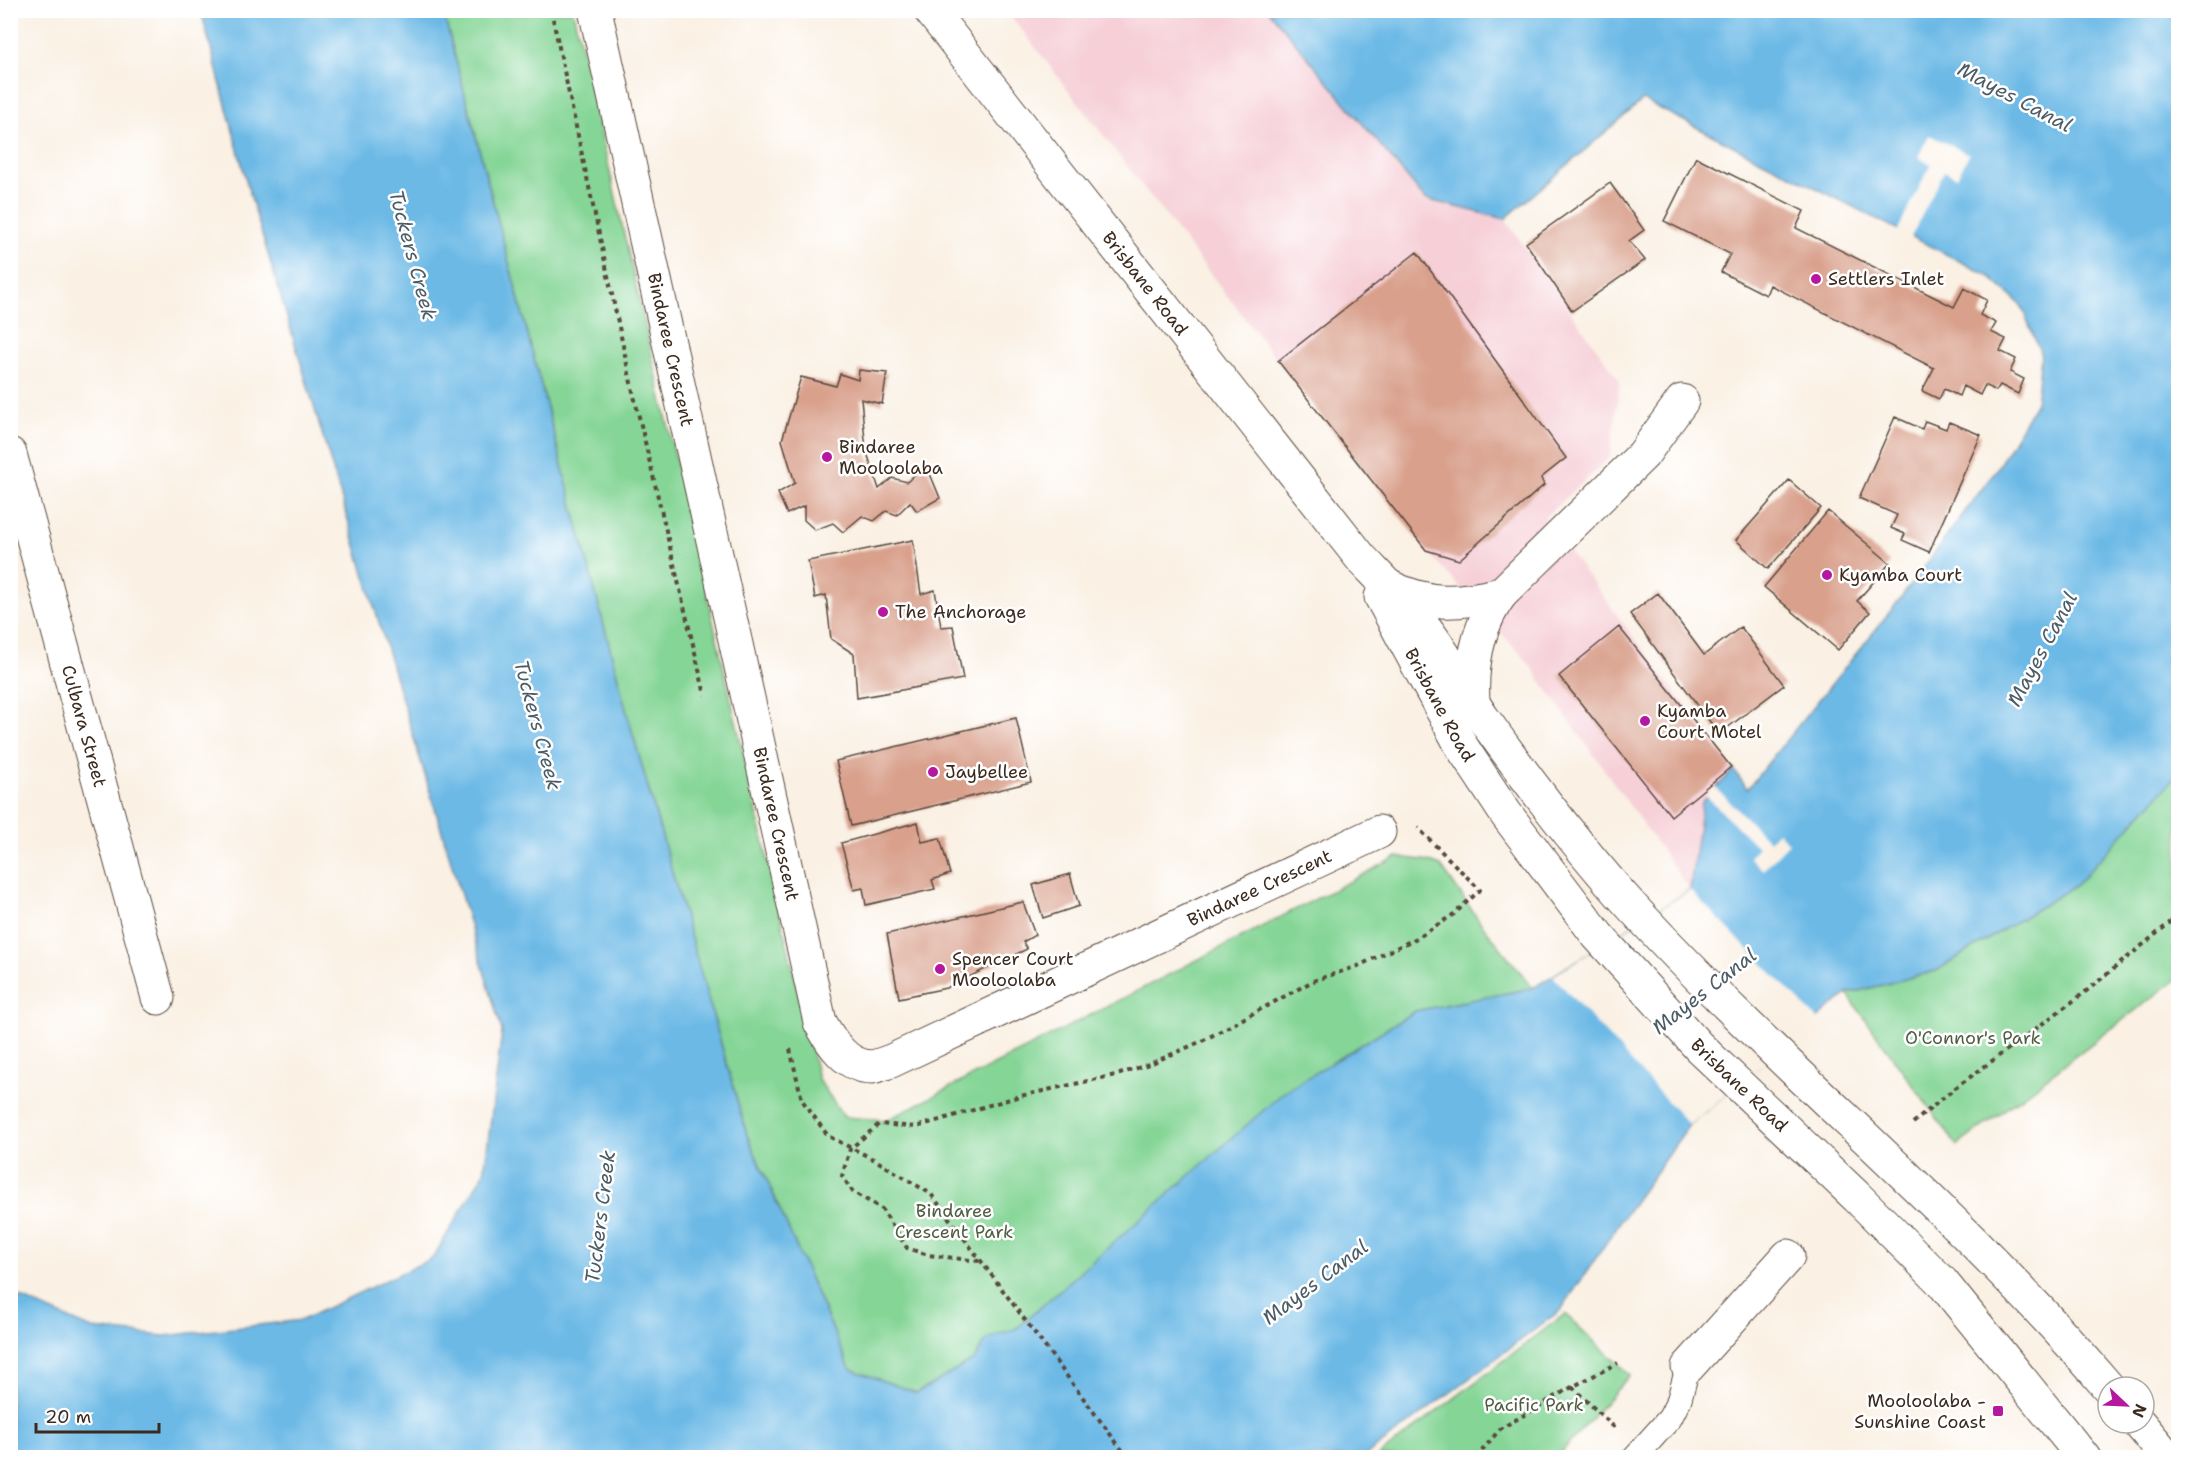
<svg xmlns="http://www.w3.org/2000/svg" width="2189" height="1468" font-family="'Shantell Sans',sans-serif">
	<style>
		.built { fill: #f6cfd7 }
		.green { fill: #85d596; stroke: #60805a; stroke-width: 1.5 }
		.water { fill: #6cb9e6; stroke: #547282; stroke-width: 1.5 }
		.pier { fill: #faf0e3 }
		.building { fill: #d9a08c }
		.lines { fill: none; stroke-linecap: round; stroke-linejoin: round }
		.lane-casing { stroke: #58483c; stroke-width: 26 }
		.street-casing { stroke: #58483c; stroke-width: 35 }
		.primary-casing { stroke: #58483c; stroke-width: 35 }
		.path { stroke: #58483c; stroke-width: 4; stroke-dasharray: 4.5 4.5; stroke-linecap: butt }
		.lane { stroke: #fff; stroke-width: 24 }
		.street { stroke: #fff; stroke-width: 33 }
		.primary { stroke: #fff; stroke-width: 33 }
		.poi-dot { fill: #b5179e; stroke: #fff; stroke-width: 2 }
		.labels { text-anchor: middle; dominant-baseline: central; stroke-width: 5; stroke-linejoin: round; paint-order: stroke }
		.poi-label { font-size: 18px; fill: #3b2a1e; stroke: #fff; text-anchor: start }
		.street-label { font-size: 18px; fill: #3b2a1e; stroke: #fff }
		.park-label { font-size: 18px; fill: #515d42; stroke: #fff }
		.water-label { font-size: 20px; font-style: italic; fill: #4c5c64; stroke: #fff }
	</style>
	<rect width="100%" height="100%" fill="#fff"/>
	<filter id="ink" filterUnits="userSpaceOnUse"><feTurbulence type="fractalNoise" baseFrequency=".0167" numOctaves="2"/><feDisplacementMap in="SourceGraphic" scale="12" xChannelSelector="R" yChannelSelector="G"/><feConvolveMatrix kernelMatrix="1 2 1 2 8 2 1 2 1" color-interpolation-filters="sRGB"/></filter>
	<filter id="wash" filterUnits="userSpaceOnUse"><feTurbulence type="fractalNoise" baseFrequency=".008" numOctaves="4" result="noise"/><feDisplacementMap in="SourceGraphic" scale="24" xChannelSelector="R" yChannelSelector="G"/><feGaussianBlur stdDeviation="1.35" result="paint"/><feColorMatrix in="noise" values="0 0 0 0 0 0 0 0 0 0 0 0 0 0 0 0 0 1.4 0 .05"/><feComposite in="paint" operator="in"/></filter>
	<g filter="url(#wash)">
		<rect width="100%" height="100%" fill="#faf0e3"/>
		<path class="built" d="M1007,11H1269L1425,199L1505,219L1620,381L1610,458L1544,518L1734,770L1702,802L1690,890L1527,661L1426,550L1278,361Z"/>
		<path class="green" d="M443,11H573L818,1079L844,1117L887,1120L1397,857L1424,860L1441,866L1480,922L1533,988L1415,1011L1017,1328L987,1339L974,1360L917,1393L850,1369L747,1135L628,717Z
			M2178,774V978L1957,1146L1847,994L1936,971L2076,885Z
			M1565,1314L1630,1375L1557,1457H1377Z"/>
		<path class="water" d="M201,11H443L628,717L747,1135L850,1369L917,1393L974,1360L987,1339L1017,1328L1284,1092L1415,1011L1533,988L1690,890L1702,802L1734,770L1747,789L1901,598L1996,470L2036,403L2041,354L2021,305L1989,276L1643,100L1505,219L1425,199L1269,11H2178V774L2076,885L1936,971L1847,994L1689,1125L1620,1222L1561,1310L1364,1457H11L10,1293L92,1329L165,1336L302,1320L433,1258L484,1173L502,1031L249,191Z"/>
		<path class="pier" d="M1929,135L1969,154L1957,177L1944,171L1910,239L1897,232L1931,164L1918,157Z
			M1714,786L1769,841L1778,832L1789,843L1763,870L1749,857L1758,847L1705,795Z
			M1690,890L1818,1020L1689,1125L1553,976Z"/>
		<g id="blocks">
			<path class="building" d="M1696,157L1804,211L1796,228L1954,307L1964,288L1987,300L1980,315L1996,323L1991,332L2006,339L2000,351L2016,359L2010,372L2024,379L2018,394L2000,385L1996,391L1985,385L1980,395L1963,386L1959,396L1944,389L1939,399L1922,391L1934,368L1770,285L1766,295L1721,272L1730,254L1664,221Z
				M1610,183L1644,230L1629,241L1645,260L1572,311L1526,243Z
				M1417,252L1566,458L1541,478L1544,485L1459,560L1426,550L1278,361Z
				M859,370L887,373L882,404L861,399L866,450L879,489L892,478L907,482L926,464L940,498L917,511L910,502L897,515L886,511L874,521L862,516L843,532L833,523L815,530L804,520V506L787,514L778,493L795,483L782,440L801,377L836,386L840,374L858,380Z
				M1895,417L1922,429L1925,421L1946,429L1949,422L1981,435L1929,552L1902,540L1905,534L1891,528L1897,515L1859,498Z
				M1789,480L1821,508L1768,569L1736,540Z
				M1828,511L1890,563L1857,601L1870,612L1838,650L1764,587Z
				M913,540L921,594L935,590L941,627L953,626L963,679L857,698L854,654L831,639L826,595L815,598L808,561Z
				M1658,593L1704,655L1741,627L1784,685L1719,734L1630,614Z
				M1619,627L1731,767L1671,816L1559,676Z
				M1016,718L1031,782L851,826L836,761Z
				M918,822L922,842L940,838L950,874L932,880L935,889L866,905L863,888L854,890L841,843Z
				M1070,874L1079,906L1043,918L1033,885Z
				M1023,902L1035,935L1023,942L1027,949L946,988L899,998L887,934Z"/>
		</g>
	</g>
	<g filter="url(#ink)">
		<use href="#blocks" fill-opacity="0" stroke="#58483c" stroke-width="1.5"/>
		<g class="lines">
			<defs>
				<path id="lane" d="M1634,1458L1670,1418L1679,1400L1688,1367"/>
				<g id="street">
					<path id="s1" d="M595,10L820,1022C831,1042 846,1067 872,1067C878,1066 885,1063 891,1061L1379,832"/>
					<path id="s2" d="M10,454L158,998"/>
					<path d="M1388,586C1429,606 1458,604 1501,594"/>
					<path d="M1473,702C1471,664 1478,625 1501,594L1643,455L1682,401"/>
					<path d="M1688,1367L1788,1256"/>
				</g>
				<g id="primary">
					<path id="s3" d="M930,10L1361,558C1382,580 1403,601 1422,624C1446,653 1462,688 1483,718C1530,784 1579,849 1633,908C1786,1074 1963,1215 2108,1387"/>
					<path id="s4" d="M1381,597L1462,747L1506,814L1598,936L1699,1047L1857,1197L1942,1282L2084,1458"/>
					<path d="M2139,1423L2168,1458"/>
				</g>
			</defs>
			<use href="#lane" class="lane-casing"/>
			<use href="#street" class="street-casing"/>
			<use href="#primary" class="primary-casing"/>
			<path class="path" d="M551,10L631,383L705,695
				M790,1049L802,1100L828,1136L877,1161L931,1194L1128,1458
				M1913,1123L1954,1089L2084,993L2178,916
				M979,1261L928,1255L907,1248L882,1209L853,1192L842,1176L850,1149L879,1124L916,1127L1020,1096L1120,1074L1152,1063L1202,1041L1313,981L1358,966L1419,937L1454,914L1480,890L1418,828
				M1572,1387L1615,1428
				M1476,1458L1500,1429L1572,1387L1618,1363"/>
			<use href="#lane" class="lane"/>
			<use href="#street" class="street"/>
			<use href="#primary" class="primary"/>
		</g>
	</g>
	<g class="poi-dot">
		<circle cx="1816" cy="279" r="6"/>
		<circle cx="827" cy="457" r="6"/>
		<circle cx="1827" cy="575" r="6"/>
		<circle cx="883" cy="612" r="6"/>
		<circle cx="1645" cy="721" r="6"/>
		<circle cx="933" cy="772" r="6"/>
		<circle cx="940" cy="969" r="6"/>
		<rect x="1992" y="1405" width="12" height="12" rx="3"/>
	</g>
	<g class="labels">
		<g class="poi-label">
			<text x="1828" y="279">Settlers Inlet</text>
			<text x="839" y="447">Bindaree<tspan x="839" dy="21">Mooloolaba</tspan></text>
			<text x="1839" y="575">Kyamba Court</text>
			<text x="895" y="612">The Anchorage</text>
			<text x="1657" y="711">Kyamba<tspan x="1657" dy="21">Court Motel</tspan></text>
			<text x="945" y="772">Jaybellee</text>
			<text x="952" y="959">Spencer Court<tspan x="952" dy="21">Mooloolaba</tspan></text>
			<text x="1986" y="1401" text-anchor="end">Mooloolaba -<tspan x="1986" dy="21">Sunshine Coast</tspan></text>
		</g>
		<g class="street-label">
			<text stroke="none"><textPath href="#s3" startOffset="348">Brisbane Road</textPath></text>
			<text stroke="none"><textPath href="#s1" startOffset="348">Bindaree Crescent</textPath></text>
			<text stroke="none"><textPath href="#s4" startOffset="123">Brisbane Road</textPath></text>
			<text stroke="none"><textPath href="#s2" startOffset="282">Culbara Street</textPath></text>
			<text stroke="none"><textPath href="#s1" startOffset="834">Bindaree Crescent</textPath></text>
			<text stroke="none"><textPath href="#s1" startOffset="1536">Bindaree Crescent</textPath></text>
			<text stroke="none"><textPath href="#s4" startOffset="609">Brisbane Road</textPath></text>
		</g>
		<g class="park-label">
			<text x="1973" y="1038">O'Connor's Park</text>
			<text x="954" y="1211">Bindaree<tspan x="954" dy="21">Crescent Park</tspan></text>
			<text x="1534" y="1405">Pacific Park</text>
		</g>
		<g class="water-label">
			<text transform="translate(2015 97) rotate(28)">Mayes Canal</text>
			<text transform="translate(413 255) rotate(75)">Tuckers Creek</text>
			<text transform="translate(2042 649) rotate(-62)">Mayes Canal</text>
			<text transform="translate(538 725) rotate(75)">Tuckers Creek</text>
			<text transform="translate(1704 991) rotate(-38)">Mayes Canal</text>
			<text transform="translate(600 1217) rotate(-83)">Tuckers Creek</text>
			<text transform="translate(1315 1282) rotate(-37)">Mayes Canal</text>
		</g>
	</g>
	<rect width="2189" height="1468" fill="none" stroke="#fff" stroke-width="36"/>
	<g transform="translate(2126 1405) rotate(113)"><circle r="28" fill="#ffffff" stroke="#b1aaa5" stroke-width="1.5"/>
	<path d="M0-4.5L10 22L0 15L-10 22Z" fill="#b5179e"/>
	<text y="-9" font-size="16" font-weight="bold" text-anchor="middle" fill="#3b2a1e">N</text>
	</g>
	<path d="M36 1423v9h123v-9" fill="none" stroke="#3b2a1e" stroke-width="3"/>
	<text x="45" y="1423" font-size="18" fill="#3b2a1e" stroke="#ffffff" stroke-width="4.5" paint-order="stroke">20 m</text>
</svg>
